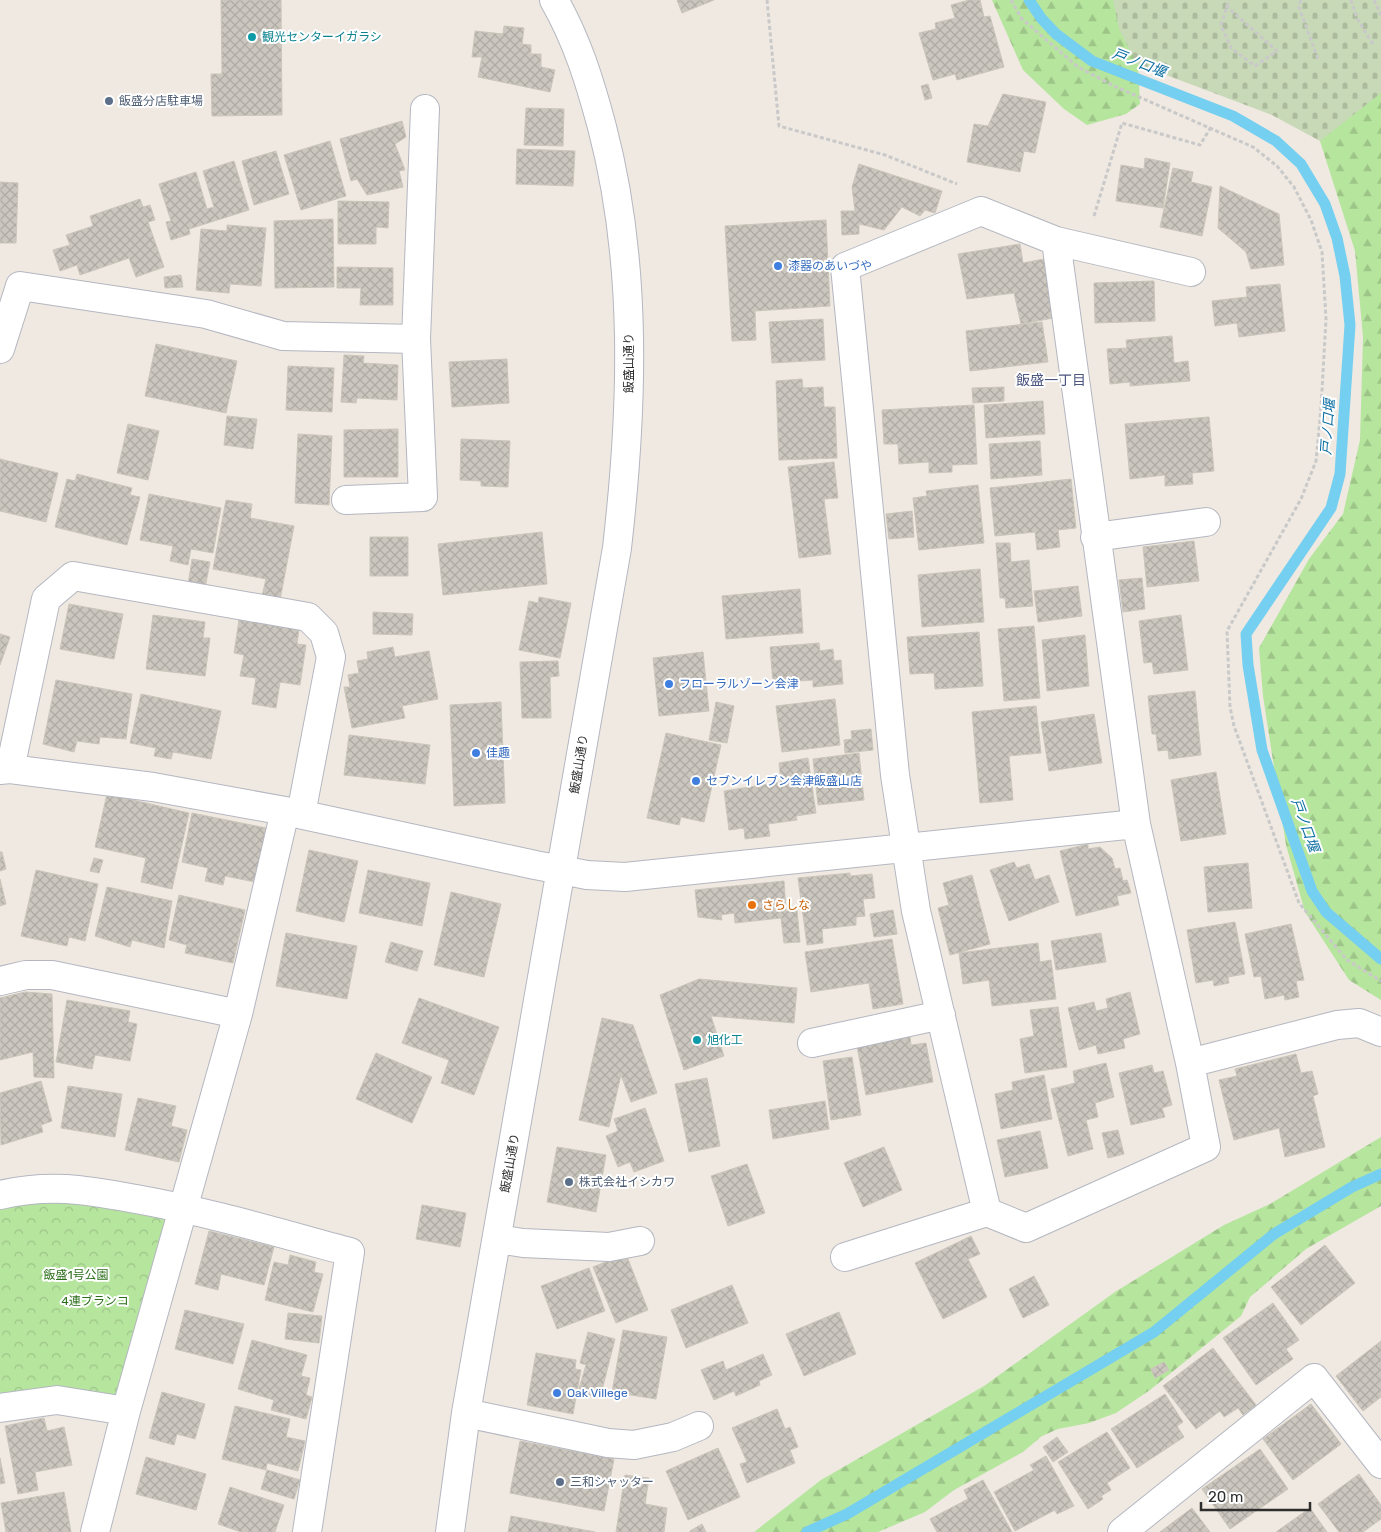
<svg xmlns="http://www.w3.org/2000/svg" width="1381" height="1532" font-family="Rubik,'Noto Sans JP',sans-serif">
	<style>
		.forest { fill: url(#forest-firs) }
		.cemetery { fill: url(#cemetery-stones) }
		.park { fill: url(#park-crowns) }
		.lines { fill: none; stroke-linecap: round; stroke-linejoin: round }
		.stream { stroke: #75cff0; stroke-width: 11 }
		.building { fill: url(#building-cross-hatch); stroke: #cbc5ba }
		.minor-casing { stroke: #b4b7c1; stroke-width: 30 }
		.path { stroke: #c9c9c9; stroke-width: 3; stroke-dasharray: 4 2.5; stroke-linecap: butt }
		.minor { stroke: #fff; stroke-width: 28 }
		.culture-dot { fill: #0f9aa8; stroke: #fff; stroke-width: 2 }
		.service-dot { fill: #5c6f8a; stroke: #fff; stroke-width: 2 }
		.shop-dot { fill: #3f7fe0; stroke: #fff; stroke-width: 2 }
		.food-dot { fill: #e8710a; stroke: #fff; stroke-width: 2 }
		.labels { text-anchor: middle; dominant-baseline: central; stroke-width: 4; stroke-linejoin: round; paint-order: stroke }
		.culture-label { font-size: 12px; fill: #0d838f; stroke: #fff; text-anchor: start }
		.service-label { font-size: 12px; fill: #4e5e75; stroke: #fff; text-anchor: start }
		.shop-label { font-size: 12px; fill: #366cbe; stroke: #fff; text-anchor: start }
		.street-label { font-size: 12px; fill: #2e2e2e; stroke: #fff }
		.food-label { font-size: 12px; fill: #c56008; stroke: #fff; text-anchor: start }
		.park-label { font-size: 12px; fill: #2c6e1b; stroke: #fff }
		.water-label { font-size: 14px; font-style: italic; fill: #0d6fa3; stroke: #fff }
		.neighbourhood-label { font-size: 14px; fill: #4d5680; stroke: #fff }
	</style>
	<defs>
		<pattern id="forest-firs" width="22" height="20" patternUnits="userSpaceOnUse" patternTransform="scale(1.25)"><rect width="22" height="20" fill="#b6e59e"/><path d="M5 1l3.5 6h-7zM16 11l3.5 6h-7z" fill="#9dc588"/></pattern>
		<pattern id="cemetery-stones" width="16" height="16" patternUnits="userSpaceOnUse" patternTransform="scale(1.25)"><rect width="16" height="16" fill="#c8d9b8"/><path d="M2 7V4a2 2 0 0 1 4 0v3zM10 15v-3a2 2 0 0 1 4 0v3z" fill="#acbb9e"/></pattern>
		<pattern id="park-crowns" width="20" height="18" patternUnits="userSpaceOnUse" patternTransform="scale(1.25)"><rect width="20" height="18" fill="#b6e59e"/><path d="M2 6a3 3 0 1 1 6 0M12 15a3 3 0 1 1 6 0" fill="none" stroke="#9dc588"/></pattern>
		<pattern id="building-cross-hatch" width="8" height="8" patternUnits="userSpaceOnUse" patternTransform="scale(1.25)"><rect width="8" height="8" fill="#cbc7bf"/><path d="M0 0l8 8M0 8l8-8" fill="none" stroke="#afaba4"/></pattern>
	</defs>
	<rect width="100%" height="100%" fill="#efe9e1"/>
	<path class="forest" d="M992,0H1114L1138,64L1140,104L1126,114L1087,125L1064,109L1023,70Z
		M1381,90V1000L1349,980L1305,912L1286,845L1263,696L1259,648L1309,559L1343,514L1360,440L1363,337L1355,251L1319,138Z
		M1381,1137V1206L1306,1249L1250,1297L1241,1316L1150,1390L1116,1413L1089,1423L1058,1429L1042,1436L1023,1452L954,1490L925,1512L878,1532H754L821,1480L984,1386L1115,1292L1224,1225L1270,1204Z"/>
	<path class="cemetery" d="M1113,0H1381V93L1320,141L1272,115L1137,64L1119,29Z"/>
	<path class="park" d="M68,1196L173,1214L120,1400L0,1401V1204Z"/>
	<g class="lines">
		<path class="stream" d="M1029,0L1041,18L1056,34L1092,61L1233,116L1276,141L1301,164L1325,204L1337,238L1345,276L1350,325L1340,474L1331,508L1246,634L1248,665L1262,750L1312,891L1326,912L1381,959
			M807,1532L847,1514L1154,1332L1274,1234L1352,1187L1381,1174"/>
	</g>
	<path class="building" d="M221,0H281L282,115L212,116L211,74H222Z
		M677,0H714L682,13Z
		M969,0H980L984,17L990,16L1004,67L957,80L955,74L933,80L919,33L936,29L935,23L955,18L951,5Z
		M504,26L524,28L522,44L531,45V54H541V67L555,70L550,92L478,77L482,57H472L475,31L503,34Z
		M928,84L932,98L925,100L921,86Z
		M1003,94L1046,102L1035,153L1024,151L1020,172L967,162L974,124L988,126Z
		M526,108L564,109L563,146L524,145Z
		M402,121L406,137L395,144L405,170L399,171L403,187L367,195L357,179L351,181L340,139Z
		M330,141L346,196L301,210L284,155Z
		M517,149L575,151L573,186L516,184Z
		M276,151L289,194L254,205L242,161Z
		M1145,158L1170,163L1163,208L1116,201L1121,165L1144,169Z
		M234,161L249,210L189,229L190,234L171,240L166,222L171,221L159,184L196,172L207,209L214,207L203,171Z
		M859,164L942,191L935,213L925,210L920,216L902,207L884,230L859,224V234L842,235L841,211H855L852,187Z
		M1173,168L1193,172L1191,182L1212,187L1202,236L1160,227Z
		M0,182L18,183L16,243H0Z
		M1220,186L1279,214L1284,265L1251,269L1246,252L1218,228Z
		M140,199L143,207L150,205L155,220L148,222L164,267L136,277L129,258L80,275L77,265L60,271L53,250L70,245L66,235L93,226L90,216Z
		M338,201L389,202L388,228L376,227V244H338Z
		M333,219L334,287L275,288L274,221Z
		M826,220L830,306L755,311L756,340L732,341L725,226Z
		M227,225L266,228L261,286L230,284L229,293L196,290L201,229L227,231Z
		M1020,244L1023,263L1044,259L1053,318L1021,324L1014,293L967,299L958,254Z
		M337,267L393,268V305H360L361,288H337Z
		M181,275L183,287L165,288L164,277Z
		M1154,281L1155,321L1095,323L1094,283Z
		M1280,284L1285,331L1239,337L1237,323L1215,326L1212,301L1247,297L1246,287Z
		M823,319L825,360L772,363L769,322Z
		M1042,322L1048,362L970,371L966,331Z
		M1172,336L1174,363L1188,361L1190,381L1130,386V382L1110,384L1107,349L1127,348L1126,340Z
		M156,344L237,361L226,413L145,396Z
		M344,355L364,356L363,363L398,365L397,400L357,398L356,403L341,402Z
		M507,359L509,403L452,407L449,362Z
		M288,366L334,368L332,412L286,410Z
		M802,379L803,388L823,387L824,407H835L837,458L779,460L776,381Z
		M1004,387V401L973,403L972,388Z
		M1043,401L1045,434L986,438L984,405Z
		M974,405L977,464L952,465V472L929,473V462L899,464L898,444H884L882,410Z
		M227,416L257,419L253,449L224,445Z
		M1209,417L1214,471L1192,473L1193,484L1165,486V475L1130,479L1125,424Z
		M128,424L159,431L148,480L117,473Z
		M398,429V477H344V430Z
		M298,434L332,436L329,505L295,503Z
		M461,439L510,441L508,487L481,486V481L460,480Z
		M1040,441L1042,475L991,479L989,444Z
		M0,459L58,473L46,522L0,511Z
		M834,462L838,498L824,499L831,554L799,558L788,467Z
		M77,474L132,488L130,495L140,497L127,545L55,527L67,479L75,481Z
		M1071,479L1076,528L1058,530L1060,547L1037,550L1035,532L995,536L990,488Z
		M978,485L984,543L919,550L913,498L927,496L926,491Z
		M149,494L221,508L213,553L191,549L188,565L170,561L173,546L140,540Z
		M226,500L252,504L250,518L294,526L280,600L262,596L266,579L213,569Z
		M912,511L914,537L889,539L886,514Z
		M542,532L547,584L443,595L438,544Z
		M370,537H408V576H370Z
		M1194,541L1199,581L1147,587L1143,547Z
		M996,543H1010L1011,562L1029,560L1033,606L1006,608L1005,598H1000Z
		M192,559L210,562L205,588L188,585Z
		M980,569L984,622L922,627L918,575Z
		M1142,578L1145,609L1123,612L1119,580Z
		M1078,586L1082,616L1038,622L1034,591Z
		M800,589L803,633L726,639L722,596Z
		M539,597L571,603L560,658L519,650L529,601L538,603Z
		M69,604L123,614L114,659L60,649Z
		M373,612L413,614L412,635L373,634Z
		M153,615L205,622L203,638H210L205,676L146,669Z
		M1181,615L1188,670L1154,674L1152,662L1144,663L1139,621Z
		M239,620L299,629L297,644L306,645L300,685L280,682L276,708L252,704L256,678L240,676L244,655L234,653Z
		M1034,626L1040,698L1004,701L998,629Z
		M979,632L983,686L935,689L934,673L910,674L907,637Z
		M0,634L10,637L0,665Z
		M1085,635L1089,686L1047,691L1042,640Z
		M819,643L820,651L833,649L834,661L841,660L843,684L813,687V680L773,683L770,647Z
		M393,647L395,657L429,651L438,699L402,706L405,718L352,728L344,687H350L348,675L359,673L357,661L368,659L367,652Z
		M703,652L709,711L659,716L653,658Z
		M558,661L559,676L550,677L551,718H522L520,662Z
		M56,680L132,694L126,739L100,737L99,744L77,741L74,752L43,744Z
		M1195,691L1201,755L1169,759L1168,750L1158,751L1156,734H1152L1148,696Z
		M141,694L221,711L211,759L173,752L171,759L154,756L156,748L130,743Z
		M835,699L840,745L782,752L776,706Z
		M501,702L505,803L454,806L450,705Z
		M716,702L734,706L727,743L709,740Z
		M1036,706L1041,753L1009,756L1013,800L980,803L972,712Z
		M1094,714L1102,763L1049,771L1041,722Z
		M871,729L873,750L845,753L844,740L852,739L851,731Z
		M666,733L721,745L704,822L681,817L679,825L647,818Z
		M349,735L430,745L425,784L344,775Z
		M859,753L864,800L818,805L813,759Z
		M808,758L816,813L796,816L797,820L768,824L770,836L745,839L744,828L729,830L724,791L781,782L779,763Z
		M1216,772L1226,834L1181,841L1171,780Z
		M107,794L189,813L172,889L141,882L146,858L95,847Z
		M192,813L266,828L255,882L225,876L223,885L205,881L208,868L182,862Z
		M1088,844V849L1100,847L1112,858L1115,869L1120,868L1123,881L1127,880L1131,893L1117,896L1119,905L1076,916L1060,851Z
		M309,850L358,861L344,922L296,911Z
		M0,852H2L6,869L0,871Z
		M94,858L103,860L99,873L90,871Z
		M1014,862L1017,868L1029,864L1035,880L1049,875L1059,902L1009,921L990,870Z
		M1248,863L1252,908L1208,912L1204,867Z
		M36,870L98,884L85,941L69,937L67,946L21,936Z
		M368,870L430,883L422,926L359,913Z
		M850,873V876L872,874L875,898L863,899L865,916L856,917V925L822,929L823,943L807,945L798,878Z
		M972,875L990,944L950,955L938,908L949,905L943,883Z
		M0,879L6,904L0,906Z
		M784,881L786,911L797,910L800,942L784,943L781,918L735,923L734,913L721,915L722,920L698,917L695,890Z
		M107,887L172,901L164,948L132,940L130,947L95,936Z
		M451,892L501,904L484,977L434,965Z
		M179,895L245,910L233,963L185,953L187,945L169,940Z
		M893,910L897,934L874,937L870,914Z
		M1235,922L1245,974L1228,977L1229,983L1214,986L1213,980L1196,983L1187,930Z
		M1291,924L1304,980L1296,981L1299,997L1285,1000L1284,995L1265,999L1261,976L1254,977L1245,934Z
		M286,933L357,946L347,999L276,986Z
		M1101,933L1106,962L1056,970L1051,941Z
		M892,939L903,1004L873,1009L869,983L811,992L805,952Z
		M391,942L423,951L417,971L385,962Z
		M1038,943L1040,962L1051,960L1056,999L992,1006L989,980L963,984L959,953Z
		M699,979L797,988L794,1023L711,1016L724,1056L684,1070L660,995Z
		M25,992L52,994L54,1078L34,1077L33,1052L0,1060V998Z
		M1130,992L1140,1034L1123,1039L1125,1048L1098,1054L1096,1045L1079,1050L1068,1008L1094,1002L1096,1011L1108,1008L1106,999Z
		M419,998L499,1027L474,1095L441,1083L449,1060L402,1043Z
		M67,1000L130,1011L128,1022L137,1024L130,1061L95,1055L92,1069L56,1062Z
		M1058,1007L1067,1067L1025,1073L1020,1039L1034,1036L1030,1010Z
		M602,1018L633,1025L657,1093L631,1102L621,1075L609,1127L579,1120Z
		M910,1036L911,1045L926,1043L933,1082L866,1095L857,1046Z
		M376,1053L432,1077L412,1123L356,1099Z
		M1296,1054L1301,1073L1312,1071L1318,1094L1313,1096L1325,1147L1285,1157L1279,1128L1234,1140L1219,1080L1237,1076L1235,1069Z
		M852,1057L861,1115L831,1120L823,1061Z
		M1106,1063L1114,1097L1095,1103L1098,1117L1086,1120L1093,1149L1068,1156L1051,1089L1075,1083L1073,1071Z
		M1152,1065L1154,1073L1163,1071L1172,1105L1162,1108L1165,1117L1131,1125L1119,1073Z
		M1044,1075L1052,1119L1001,1129L995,1094L1013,1090L1012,1082Z
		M707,1078L720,1146L689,1152L675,1084Z
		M41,1081L52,1121L41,1125L43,1132L1,1145L0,1093Z
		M68,1086L122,1094L115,1137L61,1128Z
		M138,1098L176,1106L171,1126L187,1130L179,1162L125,1150Z
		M825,1101L829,1129L773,1139L769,1110Z
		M645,1108L664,1161L634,1172L630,1162L618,1167L606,1136L618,1131L614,1119Z
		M1118,1130L1124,1154L1108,1158L1102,1133Z
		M1040,1131L1048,1168L1005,1177L997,1140Z
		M557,1147L606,1155L596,1212L547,1202Z
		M884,1147L902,1190L863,1207L844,1163Z
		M747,1164L765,1213L728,1226L711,1176Z
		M422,1205L466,1213L460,1247L416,1239Z
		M209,1231L274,1247L264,1285L221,1274L218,1290L195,1284Z
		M971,1236L980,1254L968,1259L987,1297L943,1319L915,1263Z
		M1325,1245L1355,1283L1301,1325L1271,1287Z
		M626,1254L648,1310L616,1323L593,1267Z
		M290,1255L316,1262L314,1272L323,1274L313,1312L265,1300L274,1262L288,1265Z
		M589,1268L605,1311L557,1329L541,1286Z
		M1034,1276L1049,1305L1023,1318L1009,1289Z
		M732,1285L748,1323L686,1348L671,1310Z
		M1273,1303L1299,1340L1286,1349L1293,1359L1256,1385L1223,1338Z
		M185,1310L244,1324L233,1364L175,1349Z
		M839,1312L856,1354L804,1376L786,1334Z
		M288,1313L322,1316L319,1343L285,1339Z
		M623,1330L667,1337L656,1399L612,1392Z
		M588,1332L615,1339L600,1398L578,1392L586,1365L580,1363Z
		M252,1340L307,1355L301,1376L310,1378L306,1395L312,1397L306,1419L271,1410L274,1400L238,1389Z
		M1381,1341V1397L1363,1411L1336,1376Z
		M1213,1348L1256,1405L1243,1415L1238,1408L1224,1417L1220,1411L1196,1429L1163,1386Z
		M536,1353L576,1360L575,1369L581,1370L573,1414L527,1405Z
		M763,1354L772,1375L759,1381L760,1385L736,1396L734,1391L714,1400L701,1370L723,1361L726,1370Z
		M1164,1362L1169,1370L1155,1378L1151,1369Z
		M162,1392L205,1404L195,1439L177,1434L174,1445L149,1438Z
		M1165,1394L1183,1422L1177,1426L1184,1437L1137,1468L1111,1429Z
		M1311,1404L1341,1444L1293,1480L1263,1439Z
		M235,1406L290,1419L286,1437L305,1441L298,1471L267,1463L266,1470L222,1459Z
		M777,1409L785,1429L790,1427L798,1447L790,1450L795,1463L747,1483L740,1464L747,1462L732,1428Z
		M44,1418L47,1431L64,1427L72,1465L35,1472L38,1490L18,1494L5,1426Z
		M1107,1432L1130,1468L1107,1483L1111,1490L1101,1496L1103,1499L1088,1509L1058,1462Z
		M1057,1437L1068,1452L1053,1462L1043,1447Z
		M520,1441L614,1459L604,1511L510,1493Z
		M718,1448L740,1497L688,1520L666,1471Z
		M1260,1449L1288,1489L1230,1529L1202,1489Z
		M1046,1456L1074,1506L1057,1514L1055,1510L1015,1531L994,1492L1034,1470L1030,1465Z
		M146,1457L206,1474L196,1510L136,1494Z
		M0,1458L5,1483L0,1484Z
		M267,1470L300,1480L294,1499L261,1489Z
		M1359,1474L1381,1505V1519L1363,1532H1339L1318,1504Z
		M625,1475L649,1478L645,1504L667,1508L664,1532H616Z
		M983,1480L1012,1532H937L930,1519L968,1499L964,1490Z
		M230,1487L284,1505L275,1532H241L218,1524Z
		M64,1492L71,1532H6L1,1503Z
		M1192,1508L1210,1532H1160Z
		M1310,1508L1327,1532H1276Z
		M511,1516L595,1532H508Z
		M702,1524L706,1532H690V1531Z"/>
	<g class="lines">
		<defs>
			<path id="minor" d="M981,211L1056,241L1136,824L1190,1063L1206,1147L1026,1228L987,1212L916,911L895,775L845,267Z
				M1056,241L1191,272
				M0,349L20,286L206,314L283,336L416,339
				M346,500L423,497L416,339L425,109
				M1095,537L1206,522
				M10,769L46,599L73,576L308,617L324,633L331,657L301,814
				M0,770L10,769L153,787L285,811L535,865L587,875L625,877L1136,824
				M0,981L26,975H52L238,1014
				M812,1043L941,1015
				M1190,1063L1337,1025L1359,1023L1381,1032
				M0,1195C51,1183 86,1190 136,1199C209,1212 279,1233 350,1252L307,1532
				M497,1239L523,1243L609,1247L640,1241
				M845,1257L987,1212
				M0,1408L57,1400L126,1411
				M466,1413L608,1443L634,1445L673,1437L699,1426
				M95,1532L126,1411L238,1014L285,811
				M450,1532L466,1413L617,548C633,408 638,264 602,127C590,82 577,40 554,0
				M1122,1532L1314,1378L1381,1464"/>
		</defs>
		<use href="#minor" class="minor-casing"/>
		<path class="path" d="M767,0L779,126L885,155L957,184
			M1011,0L1022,19L1078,67L1114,86L1253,147L1277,166L1294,187L1311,220L1322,252L1326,319L1321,408L1316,461L1301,499L1227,631L1230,707L1234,726L1299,903L1347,960L1381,981
			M1301,0L1299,7L1318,59
			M1351,0L1357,18L1374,46
			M1374,0L1381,15
			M1226,6L1277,51L1255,66L1231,48L1221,25L1229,0
			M1094,216L1122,123L1200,145L1211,127"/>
		<use href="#minor" class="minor"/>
	</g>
	<g class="culture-dot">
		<circle cx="252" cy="37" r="5"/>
		<circle cx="697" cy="1040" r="5"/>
	</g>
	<g class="service-dot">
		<circle cx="109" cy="101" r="5"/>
		<circle cx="569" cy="1182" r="5"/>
		<circle cx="560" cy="1482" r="5"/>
	</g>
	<g class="shop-dot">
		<circle cx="778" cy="266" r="5"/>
		<circle cx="669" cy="684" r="5"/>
		<circle cx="476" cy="753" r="5"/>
		<circle cx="696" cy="781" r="5"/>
		<circle cx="557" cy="1393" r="5"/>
	</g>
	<circle class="food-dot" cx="752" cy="905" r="5"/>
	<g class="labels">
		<g class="culture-label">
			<text x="262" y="37">観光センターイガラシ</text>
			<text x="707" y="1040">旭化工</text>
		</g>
		<g class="service-label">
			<text x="119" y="101">飯盛分店駐車場</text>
			<text x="579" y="1182">株式会社イシカワ</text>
			<text x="570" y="1482">三和シャッター</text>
		</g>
		<g class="shop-label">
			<text x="788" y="266">漆器のあいづや</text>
			<text x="679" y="684">フローラルゾーン会津</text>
			<text x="486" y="753">佳趣</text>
			<text x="706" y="781">セブンイレブン会津飯盛山店</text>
			<text x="567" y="1393">Oak Villege</text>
		</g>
		<g class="street-label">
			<text transform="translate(629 363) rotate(-90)">飯盛山通り</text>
			<text transform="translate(579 764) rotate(-81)">飯盛山通り</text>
			<text transform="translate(510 1163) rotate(-80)">飯盛山通り</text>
		</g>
		<g class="food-label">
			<text x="762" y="905">さらしな</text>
		</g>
		<g class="park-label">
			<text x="76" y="1275">飯盛1号公園</text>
			<text x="95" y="1301">4連ブランコ</text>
		</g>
		<g class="water-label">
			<text transform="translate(1139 63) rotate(21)">戸ノ口堰</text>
			<text transform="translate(1328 427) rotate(-86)">戸ノ口堰</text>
			<text transform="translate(1305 825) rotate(70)">戸ノ口堰</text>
		</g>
		<g class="neighbourhood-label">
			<text x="1051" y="380">飯盛一丁目</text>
		</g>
	</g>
	<path d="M1201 1502v8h109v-8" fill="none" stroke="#2e2e2e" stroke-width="2.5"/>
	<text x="1208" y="1502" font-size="15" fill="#2e2e2e" stroke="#ffffff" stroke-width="4" paint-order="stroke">20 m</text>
</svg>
